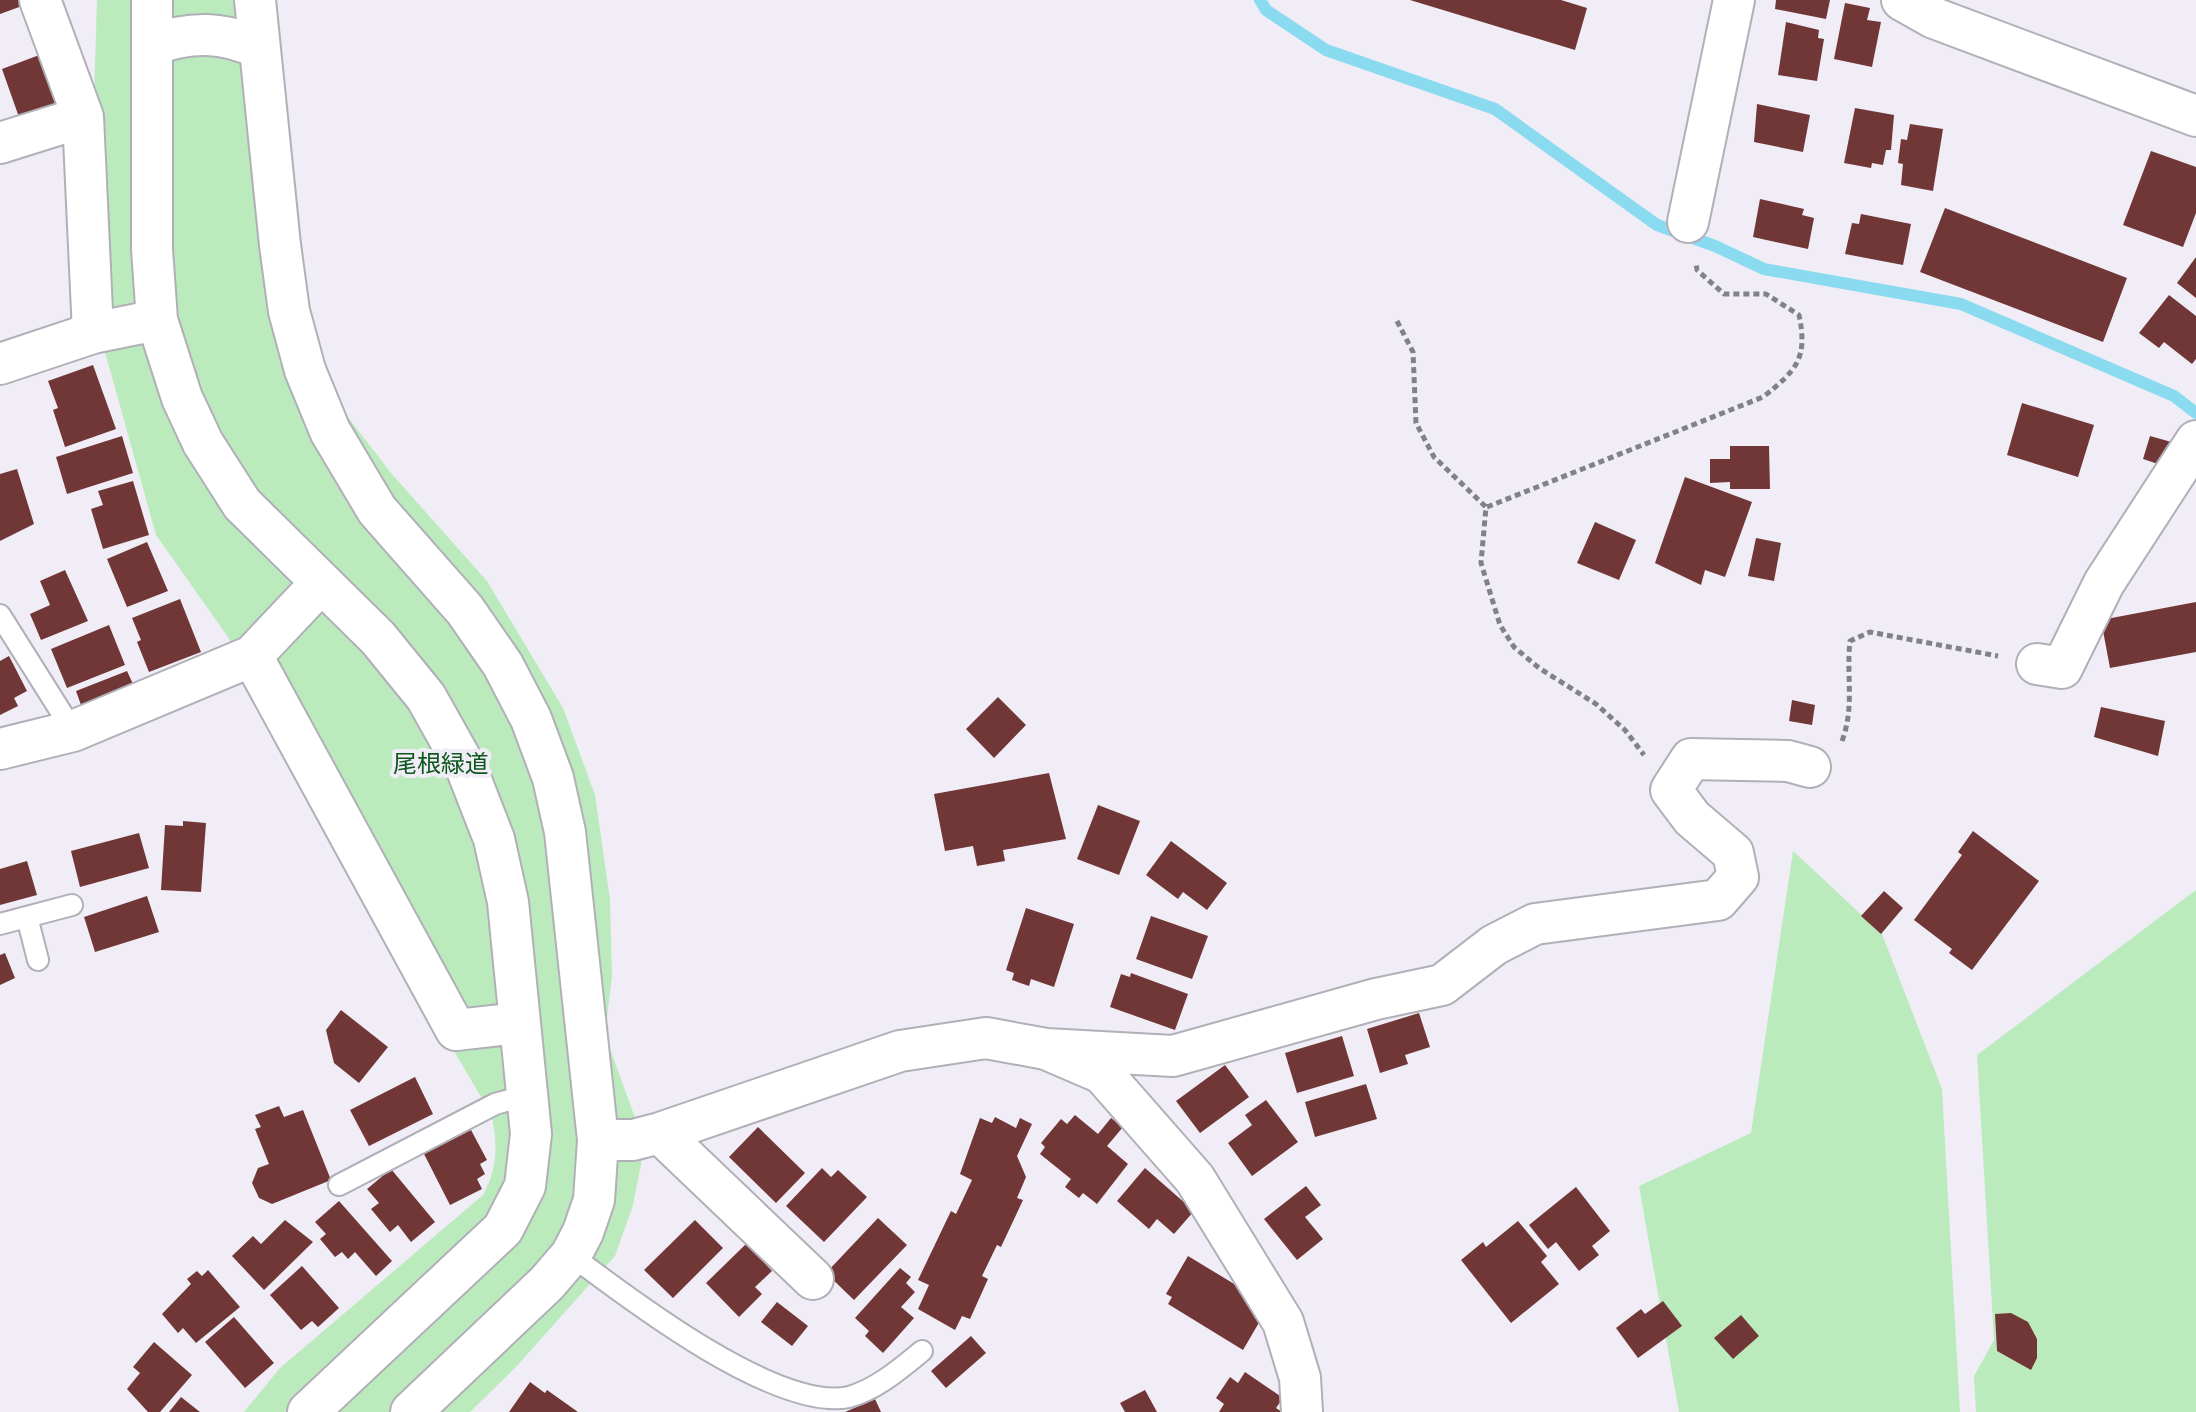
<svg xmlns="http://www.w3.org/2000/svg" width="2196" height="1412" font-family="Quicksand,'Noto Sans JP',sans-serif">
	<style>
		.green { fill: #bbebbc }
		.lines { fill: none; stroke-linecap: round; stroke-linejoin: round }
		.stream { stroke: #8adaf0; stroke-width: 12 }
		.building { fill: #713636 }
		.service-casing { stroke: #b1afb8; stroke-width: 24 }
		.minor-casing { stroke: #b1afb8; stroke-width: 44 }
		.path { stroke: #838188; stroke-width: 5; stroke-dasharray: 6 4; stroke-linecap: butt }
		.service { stroke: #fff; stroke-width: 20 }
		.minor { stroke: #fff; stroke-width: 40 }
		.labels { text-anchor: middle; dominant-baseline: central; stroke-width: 8; stroke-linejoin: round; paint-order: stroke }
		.park-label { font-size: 24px; fill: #0e571c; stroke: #f0edf7 }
	</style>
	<rect width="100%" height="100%" fill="#f0edf7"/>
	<path class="green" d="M97,0H272L305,310L330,394L391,473L487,581L563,708L595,795L610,900L612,976L605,1035L638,1126L643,1154L633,1205L615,1256L515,1368L470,1412H244L280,1368L483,1195C498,1168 498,1143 491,1114L342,860L228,637L156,535L105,352L94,99Z
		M1793,851L1882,934L1942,1089L1960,1412H1679L1639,1186L1751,1133Z
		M2196,890V1412H1976L1974,1376L1994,1340L1977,1055Z"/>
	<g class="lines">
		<path class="stream" d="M1260,0L1266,10L1326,50L1495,109L1657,225L1715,246L1764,269L1961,304L2174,396L2196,413"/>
	</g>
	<path class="building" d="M0,0H20L22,6L0,14Z
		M1410,0H1561L1587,8L1575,50Z
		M1776,0H1830L1826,19L1775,9Z
		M1845,3L1870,8L1867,20L1881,22L1872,67L1834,59Z
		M1786,22L1819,30L1818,38L1824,39L1817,81L1778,75Z
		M42,54L60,105L20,120L2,69Z
		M1757,104L1810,115L1803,152L1754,142Z
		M1855,108L1894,115L1891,150H1886L1883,165L1872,163L1871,168L1844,163Z
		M1910,124L1943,129L1933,191L1901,185L1903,164L1898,163L1901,139L1907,140Z
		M2151,151L2196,167V213L2183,247L2123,225Z
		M1760,199L1804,209L1802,215L1814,218L1808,249L1753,237Z
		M1945,208L2127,278L2103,342L1920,272Z
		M1861,214L1911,224L1903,265L1845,254L1852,223L1859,224Z
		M2196,257V298L2177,283Z
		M2169,295L2196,316V359L2192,364L2164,342L2159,348L2139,333Z
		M93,365L116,429L65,447L53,410L58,408L48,381Z
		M2022,403L2094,425L2078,477L2007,455Z
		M122,436L133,473L67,494L56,457Z
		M2150,436L2175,443L2167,467L2143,459Z
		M1730,446H1769L1770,489H1730V482L1710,483V459H1730Z
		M17,469L34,524L0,541V474Z
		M1685,477L1752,502L1725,577L1705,570L1701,585L1655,563Z
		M133,481L149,535L103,549L91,509L103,505L98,491Z
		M1595,522L1636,540L1619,580L1577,563Z
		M1756,538L1781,543L1774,581L1748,576Z
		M147,542L168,591L127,607L107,559Z
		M65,570L88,621L41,640L30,614L50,605L40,581Z
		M180,599L201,652L149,672L137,642L141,640L132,618Z
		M2196,602V652L2110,668L2101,620Z
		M109,625L125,665L67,688L51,649Z
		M9,656L27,691L14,698L18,706L0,715V661Z
		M127,671L133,684L81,705L76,691Z
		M998,697L1026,725L994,758L966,729Z
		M1792,700L1815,705L1812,725L1789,721Z
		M2101,707L2165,721L2158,756L2094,737Z
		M1049,773L1066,839L1003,850L1005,861L977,866L973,846L945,851L934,794Z
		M1098,805L1140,821L1119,875L1077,859Z
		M183,821L206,823L201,892L161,890L165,825L183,826Z
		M1973,831L2039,881L1972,970L1949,953L1952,949L1914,920L1962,855L1958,852Z
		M139,833L149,868L80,887L71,851Z
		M1171,841L1227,883L1207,910L1183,892L1178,899L1146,875Z
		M27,861L37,895L0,905V869Z
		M1884,891L1903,908L1881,934L1861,916Z
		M147,896L159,932L95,952L84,917Z
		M1026,908L1074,924L1054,987L1031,979L1029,986L1012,980L1014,973L1006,970Z
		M1151,916L1208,936L1192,979L1136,959Z
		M5,953L15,978L0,985V955Z
		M1131,973L1188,994L1175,1030L1110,1007L1121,974L1130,977Z
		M341,1010L388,1047L359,1083L334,1063L326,1030Z
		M1419,1013L1430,1047L1405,1055L1408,1064L1380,1073L1367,1029Z
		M1342,1036L1354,1076L1297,1093L1285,1053Z
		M1225,1065L1249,1097L1200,1133L1176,1101Z
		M415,1077L433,1114L369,1146L350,1110Z
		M1366,1084L1377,1119L1315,1137L1305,1102Z
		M1266,1100L1298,1142L1252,1176L1228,1143L1252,1125L1245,1115Z
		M279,1106L284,1117L303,1110L331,1180L272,1204L259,1198L252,1183L258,1168L269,1164L255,1129L261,1127L255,1115Z
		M1075,1115L1098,1134L1111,1118L1123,1127L1107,1146L1128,1164L1097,1204L1083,1193L1079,1198L1065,1187L1071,1179L1040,1154L1045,1147L1041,1143L1061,1119L1067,1124Z
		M995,1117L1016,1128L1020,1118L1032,1124L1017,1156L1026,1177L1017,1198L1023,1200L1001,1247L997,1245L982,1276L988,1279L970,1319L962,1316L955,1330L918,1309L929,1285L918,1280L951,1211L956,1214L972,1180L960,1174L980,1118L992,1123Z
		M758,1127L805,1173L776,1203L729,1157Z
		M471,1130L487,1160L480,1164L485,1174L477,1179L482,1189L450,1205L424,1154Z
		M822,1168L831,1177L838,1170L867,1197L824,1242L786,1206Z
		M1145,1168L1194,1211L1174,1234L1157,1219L1149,1229L1117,1201Z
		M391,1169L435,1222L411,1242L398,1225L390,1232L371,1209L379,1203L367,1189Z
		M1306,1186L1321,1205L1305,1217L1323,1239L1297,1260L1264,1219Z
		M1576,1187L1610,1231L1592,1246L1599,1255L1579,1271L1556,1242L1548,1249L1529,1225Z
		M339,1201L392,1261L376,1276L355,1252L348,1259L342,1252L335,1257L320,1239L326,1234L315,1222Z
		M878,1218L907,1245L854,1300L826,1273Z
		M285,1220L313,1242L264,1290L232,1256L253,1236L261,1244Z
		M695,1220L723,1248L673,1298L644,1270Z
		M1518,1221L1547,1256L1541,1262L1559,1284L1511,1323L1461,1260L1483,1242L1486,1247Z
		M746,1244L772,1271L755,1287L762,1294L739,1317L706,1283Z
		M1188,1256L1259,1299L1264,1314L1243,1350L1168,1304L1172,1297L1166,1294Z
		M302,1266L339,1308L318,1327L312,1321L301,1330L270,1295Z
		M900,1268L911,1277L906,1283L915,1292L901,1307L914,1318L883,1353L865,1336L869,1331L855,1318Z
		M208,1270L240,1307L196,1343L183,1328L178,1333L162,1314L191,1284L187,1279L197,1271L202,1276Z
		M1663,1301L1682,1326L1638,1358L1616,1328L1641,1309L1645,1314Z
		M777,1302L808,1326L792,1346L761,1322Z
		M2011,1313L2028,1322L2037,1339V1358L2031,1370L1997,1351L1995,1314Z
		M1741,1315L1759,1336L1733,1359L1714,1338Z
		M234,1317L274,1363L245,1388L205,1342Z
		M971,1336L986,1353L946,1388L931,1371Z
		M154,1342L192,1375L160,1412H148L127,1389L140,1373L133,1367Z
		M1245,1372L1283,1398L1276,1408L1282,1412H1219L1224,1404L1216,1398L1230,1377L1238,1383Z
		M530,1382L545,1393L547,1390L578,1412H509Z
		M1145,1390L1157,1412H1125L1120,1403Z
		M181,1397L200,1412H169Z
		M875,1399L881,1412H845Z"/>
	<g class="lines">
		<defs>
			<path id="service" d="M0,615L73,731
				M27,917L38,960
				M0,924L72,905
				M339,1185L495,1104L527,1095
				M571,1255C629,1299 777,1412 849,1397C877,1389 900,1369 922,1351"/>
			<path id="minor" d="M40,0L83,117L93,333
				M152,0V249L157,320L182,398L203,443L242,504L378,638L426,697L467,770L494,839L508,902L531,1134L525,1186L503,1229L308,1412
				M255,0L280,245L289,311L305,370L330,431L377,510L465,610L503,665L531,719L553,778L565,832L598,1140L594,1200L583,1232L571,1255L547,1283L411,1412
				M1902,0L1934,18L2196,116
				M152,45C190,31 224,31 260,49
				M0,143L83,117
				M1688,222L1734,0
				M0,364L93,333L157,320
				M252,656L456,1030L519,1023
				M2037,664L2062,668L2104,583L2196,441
				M0,749L73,731L252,656L321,583
				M1046,1049L1173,1056L1376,999L1442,985L1494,945L1535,924L1718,900L1738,877L1733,853L1692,818L1671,790L1691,759L1788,761L1810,767
				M660,1133L813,1279
				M598,1140H633L660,1133L900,1051L986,1038L1046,1049L1102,1073L1195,1179L1283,1322L1300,1378L1302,1412"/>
		</defs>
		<use href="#service" class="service-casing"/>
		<use href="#minor" class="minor-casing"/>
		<path class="path" d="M1397,321L1413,352L1416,423L1434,457L1486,507L1481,563L1500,625L1514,647L1539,668L1596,704L1625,730L1644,755
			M1487,507L1763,397C1797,370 1808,358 1799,315L1766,294H1724L1697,270L1696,263
			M1842,741C1855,706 1846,677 1850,641L1870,632L1998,656"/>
		<use href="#service" class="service"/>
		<use href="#minor" class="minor"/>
	</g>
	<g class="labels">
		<g class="park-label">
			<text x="441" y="763">尾根緑道</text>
		</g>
	</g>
</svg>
